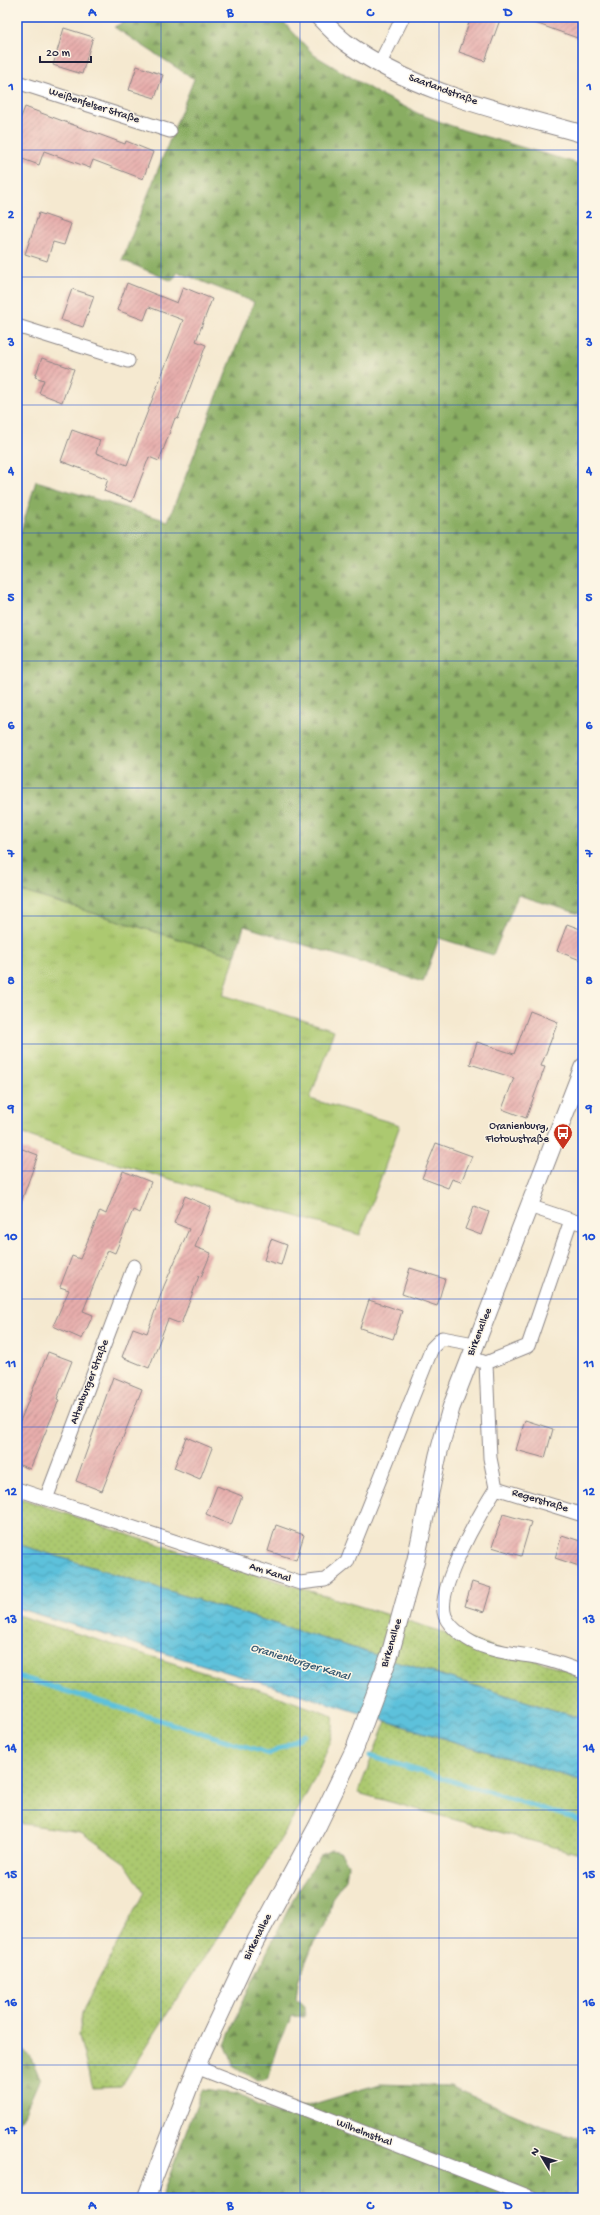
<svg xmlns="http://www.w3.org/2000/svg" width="600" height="2215" font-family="'Gochi Hand',sans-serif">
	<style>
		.grass { fill: url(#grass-tufts); stroke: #677656 }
		.forest { fill: url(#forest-firs); stroke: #56684e }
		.park { fill: url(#park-dots); stroke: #677656 }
		.water { fill: url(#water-waves); stroke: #40728b }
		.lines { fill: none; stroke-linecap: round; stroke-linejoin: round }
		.stream { stroke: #5dc1db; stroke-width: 5 }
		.building { fill: url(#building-hatch) }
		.minor-casing { stroke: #8c8686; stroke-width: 15 }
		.tertiary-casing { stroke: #8c8686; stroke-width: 19 }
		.minor { stroke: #fff; stroke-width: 13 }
		.tertiary { stroke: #fff; stroke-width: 17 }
		.grid { fill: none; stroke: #1d4ed8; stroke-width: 1; stroke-opacity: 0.55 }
		.labels { text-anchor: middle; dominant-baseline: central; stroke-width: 3; stroke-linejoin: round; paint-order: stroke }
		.street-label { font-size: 11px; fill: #22223b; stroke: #fcf5e5 }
		.poi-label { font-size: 11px; fill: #22223b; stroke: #fcf5e5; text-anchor: end }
		.water-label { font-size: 12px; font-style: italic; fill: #375a73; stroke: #fcf5e5 }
		.neatline { fill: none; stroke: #1d4ed8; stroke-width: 1.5 }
		.grid-label { font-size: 13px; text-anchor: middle; font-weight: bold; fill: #1d4ed8 }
	</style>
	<defs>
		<pattern id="grass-tufts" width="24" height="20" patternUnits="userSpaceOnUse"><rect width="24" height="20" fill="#acc970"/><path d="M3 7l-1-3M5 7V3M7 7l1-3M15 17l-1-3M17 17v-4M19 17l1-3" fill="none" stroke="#94ac62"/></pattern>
		<pattern id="forest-firs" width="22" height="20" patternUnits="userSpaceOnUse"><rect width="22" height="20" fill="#89ad62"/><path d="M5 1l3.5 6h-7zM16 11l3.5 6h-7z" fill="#708c52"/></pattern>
		<pattern id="park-dots" width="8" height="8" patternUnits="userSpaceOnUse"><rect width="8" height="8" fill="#acc970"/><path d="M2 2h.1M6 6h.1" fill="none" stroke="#94ac62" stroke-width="1.8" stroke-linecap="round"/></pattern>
		<pattern id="water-waves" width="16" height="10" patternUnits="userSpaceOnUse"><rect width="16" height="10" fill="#5dc1db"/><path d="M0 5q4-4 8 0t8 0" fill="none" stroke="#4c9cb3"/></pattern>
		<pattern id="building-hatch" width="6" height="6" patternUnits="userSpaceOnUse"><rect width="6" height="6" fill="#e7adac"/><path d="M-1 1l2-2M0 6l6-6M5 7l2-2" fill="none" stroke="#bb8c8d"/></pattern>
	</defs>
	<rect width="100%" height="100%" fill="#fcf5e5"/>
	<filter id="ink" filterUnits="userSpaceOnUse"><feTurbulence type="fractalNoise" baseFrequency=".025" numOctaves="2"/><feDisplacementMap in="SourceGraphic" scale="8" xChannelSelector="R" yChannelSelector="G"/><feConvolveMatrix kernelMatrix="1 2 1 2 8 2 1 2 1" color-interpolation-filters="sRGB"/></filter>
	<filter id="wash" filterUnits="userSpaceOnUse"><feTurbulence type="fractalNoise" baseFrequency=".012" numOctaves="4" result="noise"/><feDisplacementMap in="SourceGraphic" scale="16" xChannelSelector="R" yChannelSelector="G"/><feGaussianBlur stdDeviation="0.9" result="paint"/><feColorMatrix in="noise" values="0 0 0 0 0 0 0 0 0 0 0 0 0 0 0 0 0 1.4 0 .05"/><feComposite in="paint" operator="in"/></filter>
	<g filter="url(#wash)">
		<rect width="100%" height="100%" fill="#f5e9d0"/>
		<path class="grass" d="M17,890L235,956L223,995L334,1030L310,1099L400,1125L360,1235L74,1151L17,1132Z"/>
		<path class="forest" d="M123,17H279L314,55L379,94L419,114L463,130L583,165V915L518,895L493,955L439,938L423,982L244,926L235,956L17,890V544L36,481L168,521L254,302L178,272L172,281L122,260L194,79L114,27L124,22Z
			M331,1850L341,1852L348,1865L346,1879L332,1898L326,1925L314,1942L298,1981L296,1999L304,2006L305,2017L292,2016L278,2047L268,2079L257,2081L234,2066L225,2044L248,1990L298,1890L321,1855Z
			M17,2042L31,2058L40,2078L22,2119L17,2121Z
			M380,2084L450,2086L536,2124L583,2139V2198H161L202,2090L237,2094L277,2115Z"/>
		<path class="park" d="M17,1497L138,1538L583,1675V1719L17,1544Z
			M17,1615L260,1690L333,1716C341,1761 229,1918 201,1962C174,2003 147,2045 121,2087L92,2088L79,2036L82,2012L144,1892L125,1863L81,1832L17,1823Z
			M386,1721L583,1781V1855L358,1793Z"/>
		<path class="water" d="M17,1544L583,1719V1781L17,1608Z"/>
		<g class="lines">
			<path class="stream" d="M17,1676L270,1754L305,1735
				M370,1756L583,1821"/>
		</g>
		<g id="blocks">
			<path class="building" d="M471,17H501L485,61L459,52Z
				M524,17H583V40L524,19Z
				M64,28L93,37L82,74L53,65Z
				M137,66L163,75L155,98L129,90Z
				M25,107L125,144L126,141L153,152L143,179L93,160L90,168L44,151L39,165L17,157V127Z
				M39,213L71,224L64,245L53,242L47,261L25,254Z
				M127,283L177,303L183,287L212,299L196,341L206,345L178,419L175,418L159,461L149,457L132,502L104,491L108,479L61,461L72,430L100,440L96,453L127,465L183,320L149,307L144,320L117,310Z
				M72,289L94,296L83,327L61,320Z
				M42,358L74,369L62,402L39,393L44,380L35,377Z
				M567,924L583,930V961L557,951Z
				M530,1011L558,1022L541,1066L545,1067L526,1118L502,1109L514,1078L470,1064L477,1042L514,1054Z
				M436,1143L472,1156L461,1182L452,1179L448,1188L422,1178Z
				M17,1147L38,1155L19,1208H17Z
				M123,1171L151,1182L139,1213L133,1210L115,1253L108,1250L83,1311L93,1315L82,1339L53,1326L69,1290L60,1287L72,1256L80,1259L100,1211L106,1214Z
				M185,1196L211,1207L195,1247L211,1253L201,1277L199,1276L181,1324L168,1319L149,1368L122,1357L133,1328L147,1333L164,1286L189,1229L174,1223Z
				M474,1206L489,1212L481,1235L465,1229Z
				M271,1239L287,1245L281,1265L264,1260Z
				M410,1268L445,1279L437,1306L402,1294Z
				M369,1300L402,1311L393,1339L360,1328Z
				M48,1352L72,1361L57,1399L59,1400L30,1469L17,1464V1429Z
				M113,1377L142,1389L102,1491L76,1481Z
				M525,1420L553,1429L545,1458L516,1450Z
				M186,1437L212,1448L200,1479L174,1468Z
				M217,1486L242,1496L231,1525L206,1514Z
				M503,1514L531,1522L521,1556L492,1547Z
				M276,1525L304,1535L296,1560L268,1551Z
				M562,1535L583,1542V1551L579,1566L555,1558Z
				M472,1582L491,1588L484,1612L465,1606Z"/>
		</g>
	</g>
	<g filter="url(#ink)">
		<use href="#blocks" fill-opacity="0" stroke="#8c8686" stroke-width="1"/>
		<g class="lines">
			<defs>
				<path id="minor" d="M380,63L403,17
					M17,82L170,131
					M17,326L128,361
					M529,1206L583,1224
					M470,1357L486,1363L490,1458L496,1488C481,1512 435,1589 445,1616C450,1629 470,1642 482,1646C500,1653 518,1654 536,1657C552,1661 568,1666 583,1672
					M486,1363L528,1346L571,1220
					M496,1488L583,1515
					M17,1489L300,1583L325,1580L347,1562L432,1348L442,1338L474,1344
					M46,1499L134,1266
					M196,2067L533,2198"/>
				<path id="tertiary" d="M319,17C327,25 336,35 345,42C414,93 502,111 583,134
					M146,2198L203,2051L247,1957L318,1825L355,1748L390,1654L416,1559L438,1455L451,1408L583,1067"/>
			</defs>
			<use href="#minor" class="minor-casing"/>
			<use href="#tertiary" class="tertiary-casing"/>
			<use href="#minor" class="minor"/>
			<use href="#tertiary" class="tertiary"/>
		</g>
	</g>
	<path class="grid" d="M161,17V2198M300,17V2198M439,17V2198M17,150H583M17,277H583M17,405H583M17,533H583M17,661H583M17,788H583M17,916H583M17,1044H583M17,1171H583M17,1299H583M17,1427H583M17,1554H583M17,1682H583M17,1810H583M17,1938H583M17,2065H583"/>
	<defs>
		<symbol id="bus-pin" viewBox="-11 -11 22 30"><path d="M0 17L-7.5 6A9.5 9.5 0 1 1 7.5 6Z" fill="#c8321e" stroke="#fcf5e5"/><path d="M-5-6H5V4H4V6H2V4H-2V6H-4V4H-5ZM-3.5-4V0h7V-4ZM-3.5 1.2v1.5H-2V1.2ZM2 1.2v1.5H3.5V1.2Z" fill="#fff"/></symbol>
	</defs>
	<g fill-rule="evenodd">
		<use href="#bus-pin" x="552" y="1122" width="22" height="30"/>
	</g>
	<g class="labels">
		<g class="street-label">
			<text transform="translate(443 90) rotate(20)">Saarlandstraße</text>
			<text transform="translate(94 106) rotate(18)">Weißenfelser Straße</text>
			<text transform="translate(480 1332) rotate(-68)">Birkenallee</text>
			<text transform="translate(90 1382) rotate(-69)">Altenburger Straße</text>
			<text transform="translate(540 1501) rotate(17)">Regerstraße</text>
			<text transform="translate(270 1573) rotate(18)">Am Kanal</text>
			<text transform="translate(392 1643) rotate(-73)">Birkenallee</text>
			<text transform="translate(258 1937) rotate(-63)">Birkenallee</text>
			<text transform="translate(364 2133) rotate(21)">Wilhelmsthal</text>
		</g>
		<g class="poi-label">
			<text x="549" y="1127">Oranienburg,<tspan x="549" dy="13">Flotowstraße</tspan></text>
		</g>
		<g class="water-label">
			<text transform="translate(300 1663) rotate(17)">Oranienburger Kanal</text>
		</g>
	</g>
	<rect width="600" height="2215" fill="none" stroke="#fcf5e5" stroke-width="44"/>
	<g transform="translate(542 2157) rotate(308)" stroke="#fcf5e5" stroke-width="3" paint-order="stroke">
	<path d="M0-3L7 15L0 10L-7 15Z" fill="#22223b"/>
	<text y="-6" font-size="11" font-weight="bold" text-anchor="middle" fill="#22223b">N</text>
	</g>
	<path d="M40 56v6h51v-6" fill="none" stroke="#22223b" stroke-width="2"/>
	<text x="46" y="56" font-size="12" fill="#22223b" stroke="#fcf5e5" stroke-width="3" paint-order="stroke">20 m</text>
	<rect x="22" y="22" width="556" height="2171" class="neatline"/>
	<g class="grid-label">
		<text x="92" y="16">A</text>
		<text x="230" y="16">B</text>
		<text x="370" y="16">C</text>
		<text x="508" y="16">D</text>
		<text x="11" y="90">1</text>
		<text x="589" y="90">1</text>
		<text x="11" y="218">2</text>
		<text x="589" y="218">2</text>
		<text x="11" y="346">3</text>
		<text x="589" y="346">3</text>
		<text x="11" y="474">4</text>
		<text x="589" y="474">4</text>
		<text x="11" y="601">5</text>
		<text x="589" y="601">5</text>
		<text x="11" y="729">6</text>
		<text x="589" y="729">6</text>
		<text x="11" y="857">7</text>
		<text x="589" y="857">7</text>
		<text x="11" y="984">8</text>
		<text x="589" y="984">8</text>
		<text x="11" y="1112">9</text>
		<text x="589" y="1112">9</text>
		<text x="11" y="1240">10</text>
		<text x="589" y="1240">10</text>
		<text x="11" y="1367">11</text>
		<text x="589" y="1367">11</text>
		<text x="11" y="1495">12</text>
		<text x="589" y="1495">12</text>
		<text x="11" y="1623">13</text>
		<text x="589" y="1623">13</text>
		<text x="11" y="1751">14</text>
		<text x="589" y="1751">14</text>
		<text x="11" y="1878">15</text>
		<text x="589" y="1878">15</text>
		<text x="11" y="2006">16</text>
		<text x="589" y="2006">16</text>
		<text x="11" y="2134">17</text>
		<text x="589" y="2134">17</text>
		<text x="92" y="2209">A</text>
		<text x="230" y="2209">B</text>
		<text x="370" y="2209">C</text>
		<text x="508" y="2209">D</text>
	</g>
</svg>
